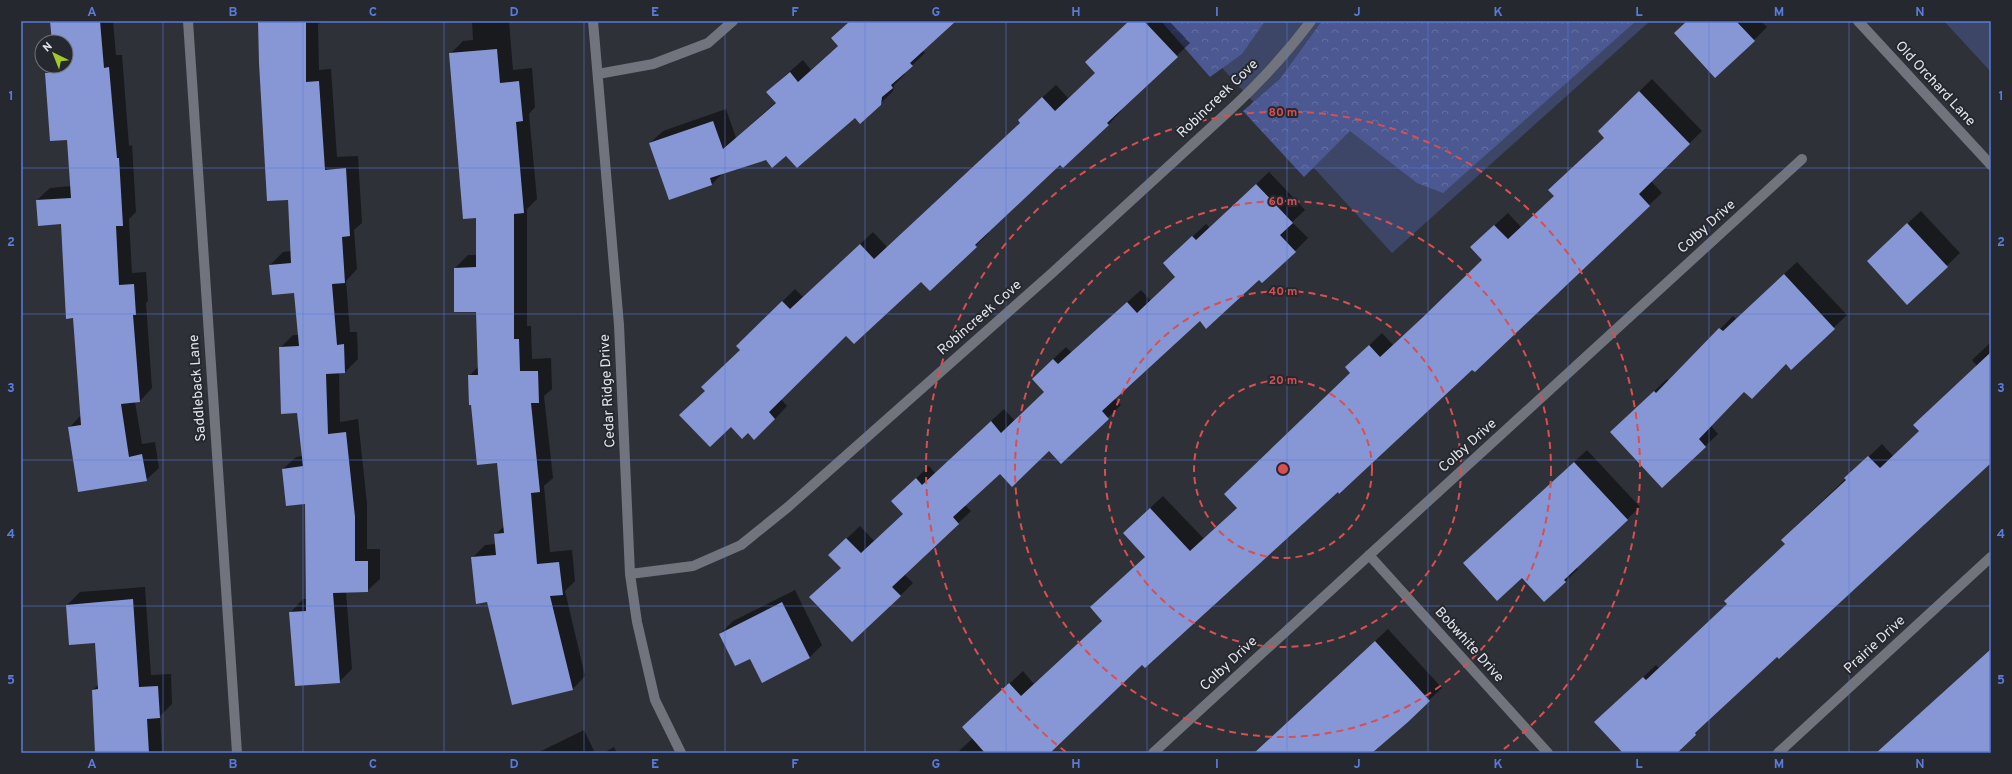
<svg xmlns="http://www.w3.org/2000/svg" width="2012" height="774" font-family="Overpass,sans-serif">
	<style>
		.grass { fill: #3e4668 }
		.forest { fill: url(#forest-crowns) }
		.shadow { fill: #0007 }
		.building { fill: #8797d5 }
		.lines { fill: none; stroke-linecap: round; stroke-linejoin: round }
		.minor { stroke: #71747d; stroke-width: 10 }
		.tertiary { stroke: #71747d; stroke-width: 10 }
		.grid { fill: none; stroke: #587bdd; stroke-width: 1; stroke-opacity: 0.55 }
		.ring { fill: none; stroke: #d94e4f; stroke-width: 2; stroke-dasharray: 7 5 }
		.labels { text-anchor: middle; dominant-baseline: central; stroke-width: 4; stroke-linejoin: round; paint-order: stroke }
		.street-label { font-size: 14px; fill: #e3e5ea; stroke: #25282f }
		.centre { fill: #d94e4f; stroke: #25282f; stroke-width: 2 }
		.ring-label { font-size: 12px; text-anchor: middle; font-weight: bold; fill: #d94e4f; stroke: #25282f; stroke-width: 4; stroke-linejoin: round; paint-order: stroke }
		.neatline { fill: none; stroke: #587bdd; stroke-width: 1.5 }
		.grid-label { font-size: 13px; text-anchor: middle; font-weight: bold; fill: #587bdd }
	</style>
	<defs>
		<pattern id="forest-crowns" width="20" height="18" patternUnits="userSpaceOnUse"><rect width="20" height="18" fill="#4b5892"/><path d="M2 6a3 3 0 1 1 6 0M12 15a3 3 0 1 1 6 0" fill="none" stroke="#6570a1"/></pattern>
	</defs>
	<rect width="100%" height="100%" fill="#2f3139"/>
	<path class="grass" d="M1179,21H1650L1392,253Z
		M1944,21H1991V72Z"/>
	<path class="forest" d="M1161,21H1265L1242,54L1210,77Z
		M1322,21H1636L1443,193L1417,183L1350,131L1304,177L1243,111L1280,79Z"/>
	<path class="shadow" d="M51,21H113L116,55H122L129,146L132,145L136,212L129,219L132,273L146,272L148,301L146,303L152,388L140,401L135,402L142,444L155,442L159,468L146,480L69,428L81,415L74,317L62,223L37,200L50,188L72,186L68,139L46,73L53,66H66V42H53Z
		M259,21H324L318,24L319,70L331,69L337,157L358,156L362,223L354,230L357,269L346,281L350,332H357L358,359L345,372H339L340,422L358,419L367,504V549H380V579L367,591L346,592L352,669L339,682L291,612L303,599H306V502L283,469L296,457L303,456L298,412L280,348L293,335H299L295,292L270,265L283,252L292,251L288,199Z
		M472,21H509L513,70L532,68L535,107L529,114L537,199L527,209V326H531L532,359L551,358L552,389L544,396L553,478L544,486L550,552L572,550L575,581L565,591L585,676L573,689L488,601L472,558L485,545L496,544L495,535L504,526L498,462L469,376L479,366L477,311L455,268L468,255H477V217L450,54L463,41L473,40Z
		M850,21H953L922,50L925,53L904,73L905,74L894,85L893,91L880,104L786,155L766,159L723,173L712,184L669,199L650,143L663,131L726,109L736,138L776,102L768,92L781,79L803,60L811,70L839,45L832,38Z
		M1130,21H1169L1190,43L1120,110L1121,111L1109,124L1063,167L1060,164L987,232L989,233L930,290L921,280L846,335L781,399L787,406L775,419L706,390L741,350L737,346L795,289L803,297L873,232L887,247L1021,122L1032,107L1056,85L1068,98L1096,73Z
		M1687,21H1761L1767,27L1754,40Z
		M1652,79L1702,131L1651,181L1662,193L1649,205L1338,491L1142,664L1048,753H957L973,738L976,715L1023,671L1034,684L1103,620L1146,556L1137,520L1163,496L1204,539L1238,507L1351,373L1359,355L1382,333L1393,345L1437,304L1483,260L1484,235L1508,213L1521,227L1555,196L1605,137L1612,118Z
		M1269,172L1305,210L1292,222L1308,238L1295,251L1200,320L1114,398L1121,405L1061,463L1050,450L1000,473L965,505L971,511L904,574L913,583L900,596L824,584L842,567L843,542L860,526L874,541L904,514L905,489L929,466L935,473L1004,409L1015,421L1045,392L1046,366L1066,347L1071,352L1141,290L1151,301L1176,277L1177,251L1206,224L1210,228Z
		M1921,211L1960,253L1907,304L1881,248Z
		M1797,262L1847,315L1791,368L1786,363L1745,391L1711,426L1718,434L1662,487L1624,420L1667,379L1669,381L1733,316L1736,319Z
		M1991,342V460L1777,656L1674,753H1625L1609,709L1656,665L1659,668L1728,604L1786,544L1795,527L1882,444L1893,456L1920,430L1977,366L1972,360Z
		M1587,450L1640,507L1576,567L1578,569L1565,582L1522,577L1477,551Z
		M145,587L151,675L171,674L172,704L160,716L162,753H96L93,690L98,685L96,642L70,644L67,605L80,592Z
		M795,590L822,645L809,658H750L720,634L733,621Z
		M1388,629L1442,688L1429,700L1371,753H1254Z
		M584,730L595,753H537Z
		M614,747L617,753H603Z"/>
	<path class="building" d="M50,21H100L104,68L109,67L117,158H119L123,226H116L119,285L134,284L136,315H133L140,402L121,404L129,457L142,454L147,481L78,492L68,427L81,425L73,318L66,319L61,224L38,226L36,200L71,198L67,140L50,141L45,73L55,72V66H66V42H52Z
		M258,21H306V82L319,81L325,170L346,168L350,236L342,237L345,283L332,284L337,345L344,344L345,373L326,374L328,434L346,432L355,517V561H368V592L333,593L340,683L295,686L289,612L306,611L305,504L286,506L282,469L303,466L297,413L281,414L279,347L299,346L294,293L272,295L269,265L291,263L288,200L267,201L259,63Z
		M850,21H956L910,63L913,66L891,85L893,88L882,97L881,105L860,124L855,118L797,168L786,156L772,168L766,160L710,178L712,185L669,200L649,143L713,121L723,149L776,103L766,92L790,72L798,82L838,46L831,38Z
		M1129,21H1144L1178,57L1107,123L1109,125L1063,168L1060,165L975,245L977,247L930,291L921,282L854,344L846,336L769,412L775,419L754,440L748,433L742,439L731,427L710,447L679,415L705,391L701,387L740,350L736,346L782,301L790,309L860,244L874,259L1020,123L1018,120L1042,97L1055,111L1095,73L1085,62Z
		M1687,21H1736L1755,41L1715,78L1674,33Z
		M497,49L500,83L519,81L523,121L516,122L524,213L514,214V339H519L520,371H538L539,403H531L540,492L531,493L537,564L559,562L563,595L550,596L573,690L512,705L487,602L476,604L471,557L496,555L494,534L504,533L497,463L477,465L471,405H469L468,375H478L476,312H454V268L476,267V218L463,219L449,53Z
		M1639,91L1690,144L1639,194L1650,206L1475,372L1472,370L1339,494L1338,492L1145,668L1142,665L1050,753H985L962,727L1009,683L1021,696L1102,621L1090,607L1145,557L1123,533L1150,508L1190,551L1237,508L1224,494L1350,373L1345,367L1369,345L1380,357L1423,317L1482,260L1470,247L1494,225L1508,239L1554,196L1548,190L1604,138L1598,131Z
		M1256,184L1293,223L1280,235L1296,252L1262,283L1259,280L1206,329L1200,321L1102,411L1109,419L1061,464L1049,451L1012,487L1000,474L953,517L959,524L892,587L901,596L852,642L809,597L841,568L828,555L846,538L861,553L903,514L891,501L916,478L922,485L991,421L1001,433L1044,392L1032,379L1053,359L1058,364L1127,302L1137,313L1175,277L1163,263L1192,236L1196,240Z
		M1907,223L1948,267L1907,305L1867,261Z
		M1784,274L1835,329L1791,370L1786,364L1752,399L1744,392L1699,439L1706,447L1662,488L1610,432L1654,391L1656,393L1719,328L1723,331Z
		M1991,352V463L1779,659L1777,657L1695,733L1696,735L1677,753H1623L1594,722L1643,677L1646,680L1727,604L1724,601L1785,544L1781,540L1846,480L1844,478L1868,456L1880,468L1919,431L1913,425Z
		M1574,462L1628,520L1564,580L1566,582L1544,602L1522,578L1497,601L1463,563Z
		M133,599L139,687L158,686L160,718L147,719L149,753H95L92,690L98,689L95,643L69,645L66,605Z
		M782,602L810,658L762,683L750,659L735,666L719,634Z
		M1375,641L1430,701L1408,722L1372,753H1254Z
		M1991,649V753H1876Z"/>
	<g class="lines">
		<path class="minor" d="M188,21L237,753
			M593,21L619,325L630,574L637,622L655,700L681,753
			M598,74L653,64L708,43L733,21
			M1369,555L1548,753
			M630,574L693,566L741,545L788,507L1051,274L1230,110C1259,83 1287,53 1311,21
			M1153,753L1802,159
			M1778,753L1991,557"/>
		<path class="tertiary" d="M1858,21L1991,165"/>
	</g>
	<path class="grid" d="M163,21V753M303,21V753M444,21V753M584,21V753M725,21V753M865,21V753M1006,21V753M1147,21V753M1287,21V753M1428,21V753M1568,21V753M1709,21V753M1849,21V753M21,168H1991M21,314H1991M21,460H1991M21,606H1991"/>
	<g class="ring">
		<circle cx="1283" cy="469" r="89"/>
		<circle cx="1283" cy="469" r="178"/>
		<circle cx="1283" cy="469" r="268"/>
		<path d="M1066 752A357 357 0 1 1 1500 752"/>
	</g>
	<g class="labels">
		<g class="street-label">
			<text transform="translate(1935 84) rotate(47)">Old Orchard Lane</text>
			<text transform="translate(1218 99) rotate(-44)">Robincreek Cove</text>
			<text transform="translate(1707 227) rotate(-42)">Colby Drive</text>
			<text transform="translate(980 318) rotate(-41)">Robincreek Cove</text>
			<text transform="translate(198 388) rotate(-94)">Saddleback Lane</text>
			<text transform="translate(608 391) rotate(-93)">Cedar Ridge Drive</text>
			<text transform="translate(1468 446) rotate(-42)">Colby Drive</text>
			<text transform="translate(1469 645) rotate(48)">Bobwhite Drive</text>
			<text transform="translate(1875 645) rotate(-43)">Prairie Drive</text>
			<text transform="translate(1229 664) rotate(-43)">Colby Drive</text>
		</g>
	</g>
	<circle cx="1283" cy="469" r="6" class="centre"/>
	<g class="ring-label">
		<text x="1283" y="116">80 m</text>
		<text x="1283" y="205">60 m</text>
		<text x="1283" y="295">40 m</text>
		<text x="1283" y="384">20 m</text>
	</g>
	<rect width="2012" height="774" fill="none" stroke="#25282f" stroke-width="44"/>
	<g transform="translate(54 54) rotate(317)"><circle r="19" fill="#25282f" stroke="#71747a"/>
	<path d="M0-3L7 15L0 10L-7 15Z" fill="#a3c926"/>
	<text y="-6" font-size="11" font-weight="bold" text-anchor="middle" fill="#e3e5ea">N</text>
	</g>
	<rect x="22" y="22" width="1968" height="730" class="neatline"/>
	<g class="grid-label">
		<text x="92" y="16">A</text>
		<text x="233" y="16">B</text>
		<text x="373" y="16">C</text>
		<text x="514" y="16">D</text>
		<text x="655" y="16">E</text>
		<text x="795" y="16">F</text>
		<text x="936" y="16">G</text>
		<text x="1076" y="16">H</text>
		<text x="1217" y="16">I</text>
		<text x="1357" y="16">J</text>
		<text x="1498" y="16">K</text>
		<text x="1639" y="16">L</text>
		<text x="1779" y="16">M</text>
		<text x="1920" y="16">N</text>
		<text x="11" y="100">1</text>
		<text x="2001" y="100">1</text>
		<text x="11" y="246">2</text>
		<text x="2001" y="246">2</text>
		<text x="11" y="392">3</text>
		<text x="2001" y="392">3</text>
		<text x="11" y="538">4</text>
		<text x="2001" y="538">4</text>
		<text x="11" y="684">5</text>
		<text x="2001" y="684">5</text>
		<text x="92" y="768">A</text>
		<text x="233" y="768">B</text>
		<text x="373" y="768">C</text>
		<text x="514" y="768">D</text>
		<text x="655" y="768">E</text>
		<text x="795" y="768">F</text>
		<text x="936" y="768">G</text>
		<text x="1076" y="768">H</text>
		<text x="1217" y="768">I</text>
		<text x="1357" y="768">J</text>
		<text x="1498" y="768">K</text>
		<text x="1639" y="768">L</text>
		<text x="1779" y="768">M</text>
		<text x="1920" y="768">N</text>
	</g>
</svg>
